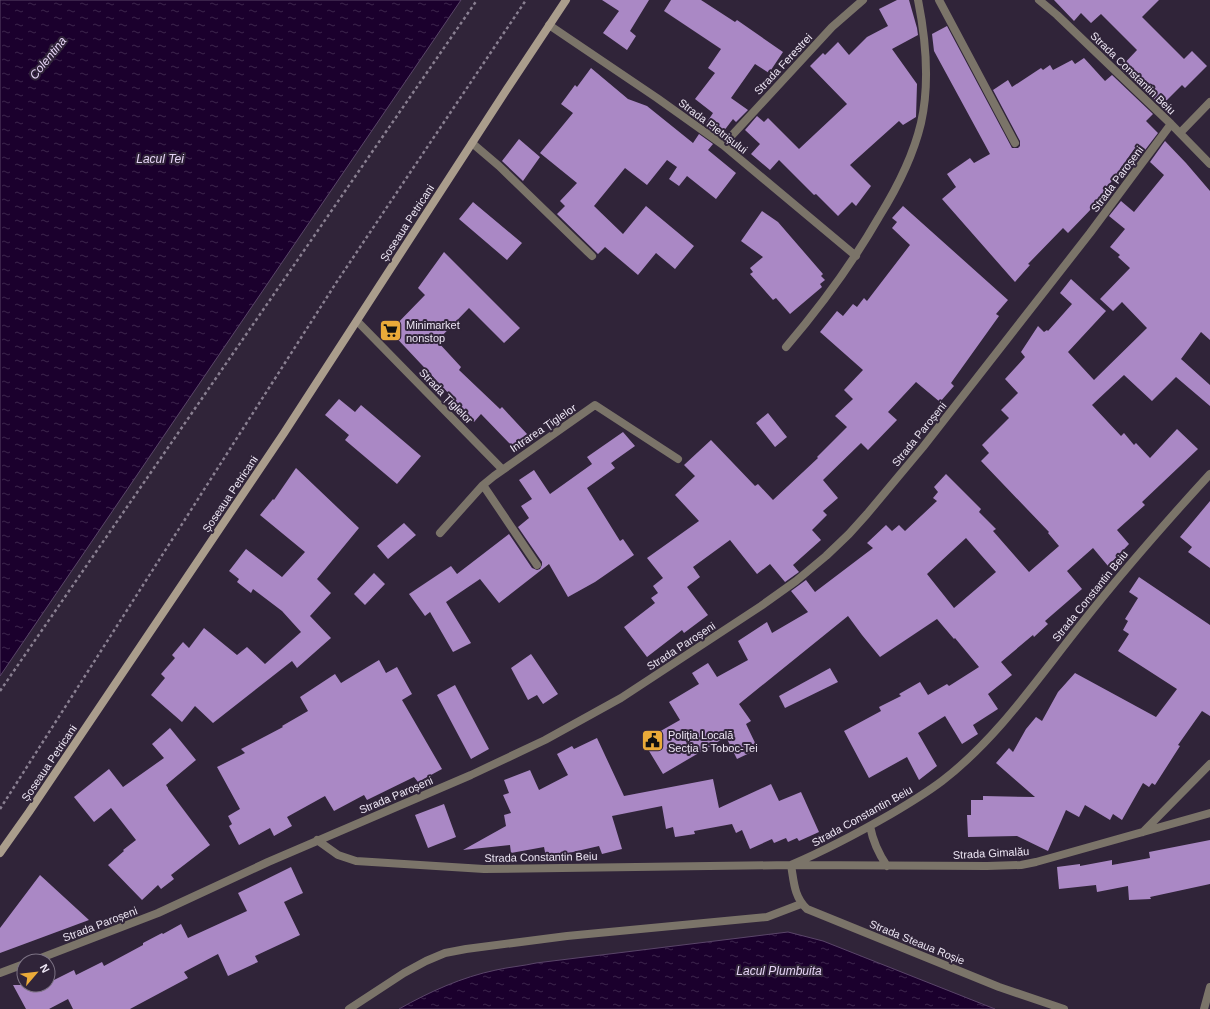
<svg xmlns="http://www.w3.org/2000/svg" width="1210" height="1009" font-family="Arial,sans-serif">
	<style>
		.water { fill: url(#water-ripples); stroke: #5a4569 }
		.building { fill: #aa88c5; fill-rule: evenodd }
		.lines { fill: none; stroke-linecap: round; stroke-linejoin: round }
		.path { stroke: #897f91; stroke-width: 2.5; stroke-dasharray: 3 3; stroke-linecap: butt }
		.service { stroke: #7b7469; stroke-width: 8 }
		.minor { stroke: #7b7469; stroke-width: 8 }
		.secondary { stroke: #aa9d8c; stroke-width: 8 }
		.labels { text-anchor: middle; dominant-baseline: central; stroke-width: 4; stroke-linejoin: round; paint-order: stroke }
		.street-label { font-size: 11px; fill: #ede6f4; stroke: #302439 }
		.poi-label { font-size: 11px; fill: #ede6f4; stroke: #302439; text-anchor: start }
		.water-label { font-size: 12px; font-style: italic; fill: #e6d4f6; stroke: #302439 }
	</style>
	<defs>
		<pattern id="water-ripples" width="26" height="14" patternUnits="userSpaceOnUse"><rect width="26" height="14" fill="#1b002d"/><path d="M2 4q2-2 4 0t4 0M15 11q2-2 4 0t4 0" fill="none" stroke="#3c254c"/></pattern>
	</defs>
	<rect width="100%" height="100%" fill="#302439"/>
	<path class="water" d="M0,0H461L0,676Z
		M788,932L823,941L995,1009H399C429,992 462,977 496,970C509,967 523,966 536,963Z"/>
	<path class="building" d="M602,0H649L630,31L636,36L627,50L603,33L619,11Z
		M671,0H701L735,22L737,20L783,52L769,73L755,64L731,98L748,110L736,122L733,119L720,136L705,125L713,113L695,99L715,73L708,68L721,49L664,11Z
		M897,0H909L917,28L918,35L892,49L917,84L916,117L903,125L899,121L850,165L871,186L856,206L852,202L838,216L816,194L814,195L779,160L770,170L751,154L760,144L745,130L757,116L764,122L768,118L799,149L847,104L810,66L823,53L825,55L838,42L849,55L867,37L888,26L879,9Z
		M1054,0H1159L1142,17L1184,59L1192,51L1207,66L1185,88L1182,85L1161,106L1120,68L1137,50L1101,14L1091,23L1081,13L1074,21Z
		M947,26L1012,148H1018L1020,146V141L993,90L1008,80L1012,87L1041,68L1043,70L1050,65L1053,70L1072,60L1075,64L1084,58L1105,81L1112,75L1153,114L1146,121L1158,133L1142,154L1135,148L1106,189L1112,194L1101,209L1095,205L1068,233L1063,228L1028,264L1030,265L1015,282L942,199L956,187L947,174L970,158L974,163L990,154L934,51L932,34Z
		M591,68L628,99L647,106L693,143L699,134L713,144L708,150L736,173L716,199L687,176L679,186L669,179L677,167L667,160L647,185L625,168L594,206L623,234L646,206L694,246L675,269L656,253L638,275L605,247L598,254L557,214L565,206L560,201L577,183L540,153L573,113L561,104L575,85L577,87Z
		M519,139L540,157L523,181L502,161Z
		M1165,141L1186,163L1210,191V340L1201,332L1181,359L1210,385V406L1176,377L1152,401L1124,375L1092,405L1121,436L1124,433L1134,445L1136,443L1150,458L1177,429L1198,449L1142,502L1145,505L1117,530L1129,544L1108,566L1093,548L1067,571L1082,589L1045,621L1048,624L1034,637L1033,635L1001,662L1012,675L988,694L998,709L973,725L978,734L962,744L945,716L918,733L937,766L919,780L907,757L869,778L844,731L881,711L879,707L901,696L899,694L920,682L928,695L947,684L949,686L979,667L955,638L954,639L937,619L880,657L862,635L848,616L739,704L751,721L746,724L758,749L737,759L726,737L663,774L643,741L680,720L669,702L699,684L692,673L708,663L717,677L748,660L738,641L767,622L772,633L808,612L791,591L806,580L815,592L873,548L867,543L886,525L892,531L899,525L905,531L937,501L933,498L938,492L934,487L946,474L981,509L979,512L996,529L993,531L1029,572L1059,546L1048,533L1049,532L981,461L989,453L982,445L1009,418L1001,410L1018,393L1005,379L1025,357L1021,352L1038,326L1044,332L1047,330L1048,331L1072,304L1060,293L1071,279L1106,311L1068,352L1094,380L1147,328L1122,302L1113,311L1100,299L1130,268L1118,257L1120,255L1110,247L1125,229L1109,216L1121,201L1134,212L1164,175L1150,162ZM966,538L996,572L954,608L927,574Z
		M473,202L522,243L507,260L459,219Z
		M903,206L1008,300L996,314L999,316L951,383L954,386L940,402L916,382L888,412L897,420L868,450L861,443L823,480L838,498L823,511L827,515L812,530L821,540L793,565L799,572L785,582L770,564L757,574L730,540L693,567L700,577L687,587L708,615L684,633L682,630L647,657L624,627L655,603L651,598L658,593L653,586L663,578L647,558L699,521L675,495L695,476L684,465L711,440L755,486L758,484L773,500L818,458L817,457L847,427L835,416L853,399L844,390L863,370L820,332L837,311L843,316L853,304L857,307L864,298L867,301L910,245L892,228L897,222L892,218Z
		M762,211L778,222L823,274L821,276L825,280L820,284L822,287L790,314L776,298L773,300L750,274L753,272L750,268L763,257L741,241Z
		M444,252L520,328L504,343L469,308L437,341L461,367L459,370L500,409L502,407L527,434L513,447L481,414L474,422L451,399L452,397L390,331L425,295L418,288Z
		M339,399L355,412L361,405L421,456L397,484L345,440L349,435L325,415Z
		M768,413L787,437L775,447L756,423Z
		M623,432L635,446L611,463L615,468L587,488L620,541L623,539L634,555L595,582L568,597L549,564L499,603L480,579L446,602L471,643L453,652L430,612L425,616L409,594L451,566L457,574L509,534L532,568L537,570L540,569L542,565V562L518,527L529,518L521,506L532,499L519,480L534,470L550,494L592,464L587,457Z
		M296,468L359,528L317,579L331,593L310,616L331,638L297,668L292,661L213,723L195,706L182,722L151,695L165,678L161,674L175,658L172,655L183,642L189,648L204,628L237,655L247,647L265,664L301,632L282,611L253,589L251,593L237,582L239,579L229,571L246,549L282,577L305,552L260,515L273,499L274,500Z
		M1210,501V568L1188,552L1192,547L1180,537Z
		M404,523L416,535L388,559L377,546Z
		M374,573L385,584L365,605L354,594Z
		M1139,577L1210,625V716L1202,711L1178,745L1180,746L1155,785L1152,783L1149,787L1143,783L1122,820L1113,814L1110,820L1085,805L1079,817L1066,810L1048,851L1017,836L968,837L967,815H971V800H983V796L1035,797L996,763L1009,748L1013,752L1026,729L1036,717L1042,721L1058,692L1075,673L1156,717L1177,689L1118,651L1129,634L1123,630L1128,621L1125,619L1138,598L1129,592Z
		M531,654L558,694L543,704L537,695L528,700L511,668Z
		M379,660L386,673L397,667L412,694L402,700L442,769L418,782L414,777L367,800L364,795L334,811L325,796L287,817L292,826L274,836L270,828L239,845L229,826L232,824L228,816L240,809L217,767L245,753L241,749L283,727L282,726L308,711L300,697L335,674L341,683Z
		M830,668L838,682L785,708L779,696Z
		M455,685L489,749L471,759L437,695Z
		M170,728L196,760L166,785L168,788V789L210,845L171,875L174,879L161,889L158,885L142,900L108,865L124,851L123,850L136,840L111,808L94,822L74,797L109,769L123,787L164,758L152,744Z
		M597,738L624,796L713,779L719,808L771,784L779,801L801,792L819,832L799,841L797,838L788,842L786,838L774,843L772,839L750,849L742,830L736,833L732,824L694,831L695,834L675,837L673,827L666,829L662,806L612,816L622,849L602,854L599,846L560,855L546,857L544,847L511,853L510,845L463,850L506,826L504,815L511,813L503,795L509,793L504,780L530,770L539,790L568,775L557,754L572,746L574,749Z
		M444,804L456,837L428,848L415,815Z
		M1210,840V884L1150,897L1151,899L1129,900L1128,886L1097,892L1096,885L1059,889L1057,867L1080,864V866L1112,860V865L1150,858L1149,852Z
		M291,867L303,893L284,902L300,935L255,956L258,962L228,976L218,954L184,972L188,978L130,1009H73L68,999L49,1009H26L13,985H48V983L74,970L76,975L102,962L104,966L143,945V943L162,933L163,934L181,924L188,938L247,911L238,893Z
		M40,875L89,920L0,953V928Z"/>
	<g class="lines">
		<path class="path" d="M0,691L477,0
			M0,809L336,283L526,0"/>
		<path class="service" d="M349,1009L404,973L426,961L445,953L466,949L567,936L767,917L801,904"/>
		<path class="minor" d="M939,0L1015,143
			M1039,0L1057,15L1171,124L1210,164
			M549,25L657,98L723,145L856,256
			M1180,133L1210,102
			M472,143L499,166L592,256
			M723,145L832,27L863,0
			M357,321L502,469
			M786,347C821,306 852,264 879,217C897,188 913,157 921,123C930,83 926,40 918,0
			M483,485L537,565
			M440,533L483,485L494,476L595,405L678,459
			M870,826C873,842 878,853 887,866
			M1143,832L1210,764
			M317,840L338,855L356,861L484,869L791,865C826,850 858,833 891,814C908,804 926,793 942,781C998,738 1038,678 1082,623C1123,571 1166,522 1210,474
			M33,961L158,913L268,862L471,775L545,740L621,698L761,606L796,581L826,556L849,534L867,514L923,447L1090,233L1171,124
			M0,973L24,964
			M1064,1009L999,987L807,909C794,897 794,882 791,865L987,866L1021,865L1036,862L1210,813
			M1204,1009L1210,987"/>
		<path class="secondary" d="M0,853L29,812L284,433L507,89L566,0"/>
	</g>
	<defs>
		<symbol id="supermarket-square" viewBox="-11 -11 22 22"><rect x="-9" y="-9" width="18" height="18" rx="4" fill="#eaaa39" stroke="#302439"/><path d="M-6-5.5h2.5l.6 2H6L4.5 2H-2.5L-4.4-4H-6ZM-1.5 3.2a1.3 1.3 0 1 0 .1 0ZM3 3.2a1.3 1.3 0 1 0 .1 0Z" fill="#111"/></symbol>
		<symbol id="civic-square" viewBox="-11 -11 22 22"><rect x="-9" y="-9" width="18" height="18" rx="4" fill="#eaaa39" stroke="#302439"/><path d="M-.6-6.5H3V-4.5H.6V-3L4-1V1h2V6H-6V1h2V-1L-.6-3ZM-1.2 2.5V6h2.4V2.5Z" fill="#111"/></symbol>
	</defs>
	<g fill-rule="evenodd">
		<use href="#supermarket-square" x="378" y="318" width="25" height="25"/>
		<use href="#civic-square" x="640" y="728" width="25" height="25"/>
	</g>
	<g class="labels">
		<g class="street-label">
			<text transform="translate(783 64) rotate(-47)">Strada Ferestrei</text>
			<text transform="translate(1133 73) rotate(44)">Strada Constantin Beiu</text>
			<text transform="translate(713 126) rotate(37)">Strada Pietrișului</text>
			<text transform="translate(1117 179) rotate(-53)">Strada Paroșeni</text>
			<text transform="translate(407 223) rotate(-57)">Șoseaua Petricani</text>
			<text transform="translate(446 396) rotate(46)">Strada Țiglelor</text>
			<text transform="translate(543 428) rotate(-34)">Intrarea Țiglelor</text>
			<text transform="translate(919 434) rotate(-51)">Strada Paroșeni</text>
			<text transform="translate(230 494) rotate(-56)">Șoseaua Petricani</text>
			<text transform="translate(1090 596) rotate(-51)">Strada Constantin Beiu</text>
			<text transform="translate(681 646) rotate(-33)">Strada Paroșeni</text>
			<text transform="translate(49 763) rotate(-56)">Șoseaua Petricani</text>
			<text transform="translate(396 795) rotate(-23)">Strada Paroșeni</text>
			<text transform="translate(862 816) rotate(-29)">Strada Constantin Beiu</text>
			<text transform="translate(991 853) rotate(-3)">Strada Gimalău</text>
			<text transform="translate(541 857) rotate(-1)">Strada Constantin Beiu</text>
			<text transform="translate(100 924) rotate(-21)">Strada Paroșeni</text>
			<text transform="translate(917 942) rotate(22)">Strada Steaua Roșie</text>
		</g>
		<g class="poi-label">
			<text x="406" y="325">Minimarket<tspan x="406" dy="13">nonstop</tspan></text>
			<text x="668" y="735">Poliția Locală<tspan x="668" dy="13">Secția 5 Toboc-Tei</tspan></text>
		</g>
		<g class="water-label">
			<text transform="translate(48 58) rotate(-51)">Colentina</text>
			<text x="160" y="159">Lacul Tei</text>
			<text x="779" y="971">Lacul Plumbuita</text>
		</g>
	</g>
	<g transform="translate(36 973) rotate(62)"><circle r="19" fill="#302439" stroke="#7c7284"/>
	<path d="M0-3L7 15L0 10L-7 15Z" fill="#eaaa39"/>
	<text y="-6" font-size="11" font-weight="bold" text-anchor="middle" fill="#ede6f4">N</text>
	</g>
</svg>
